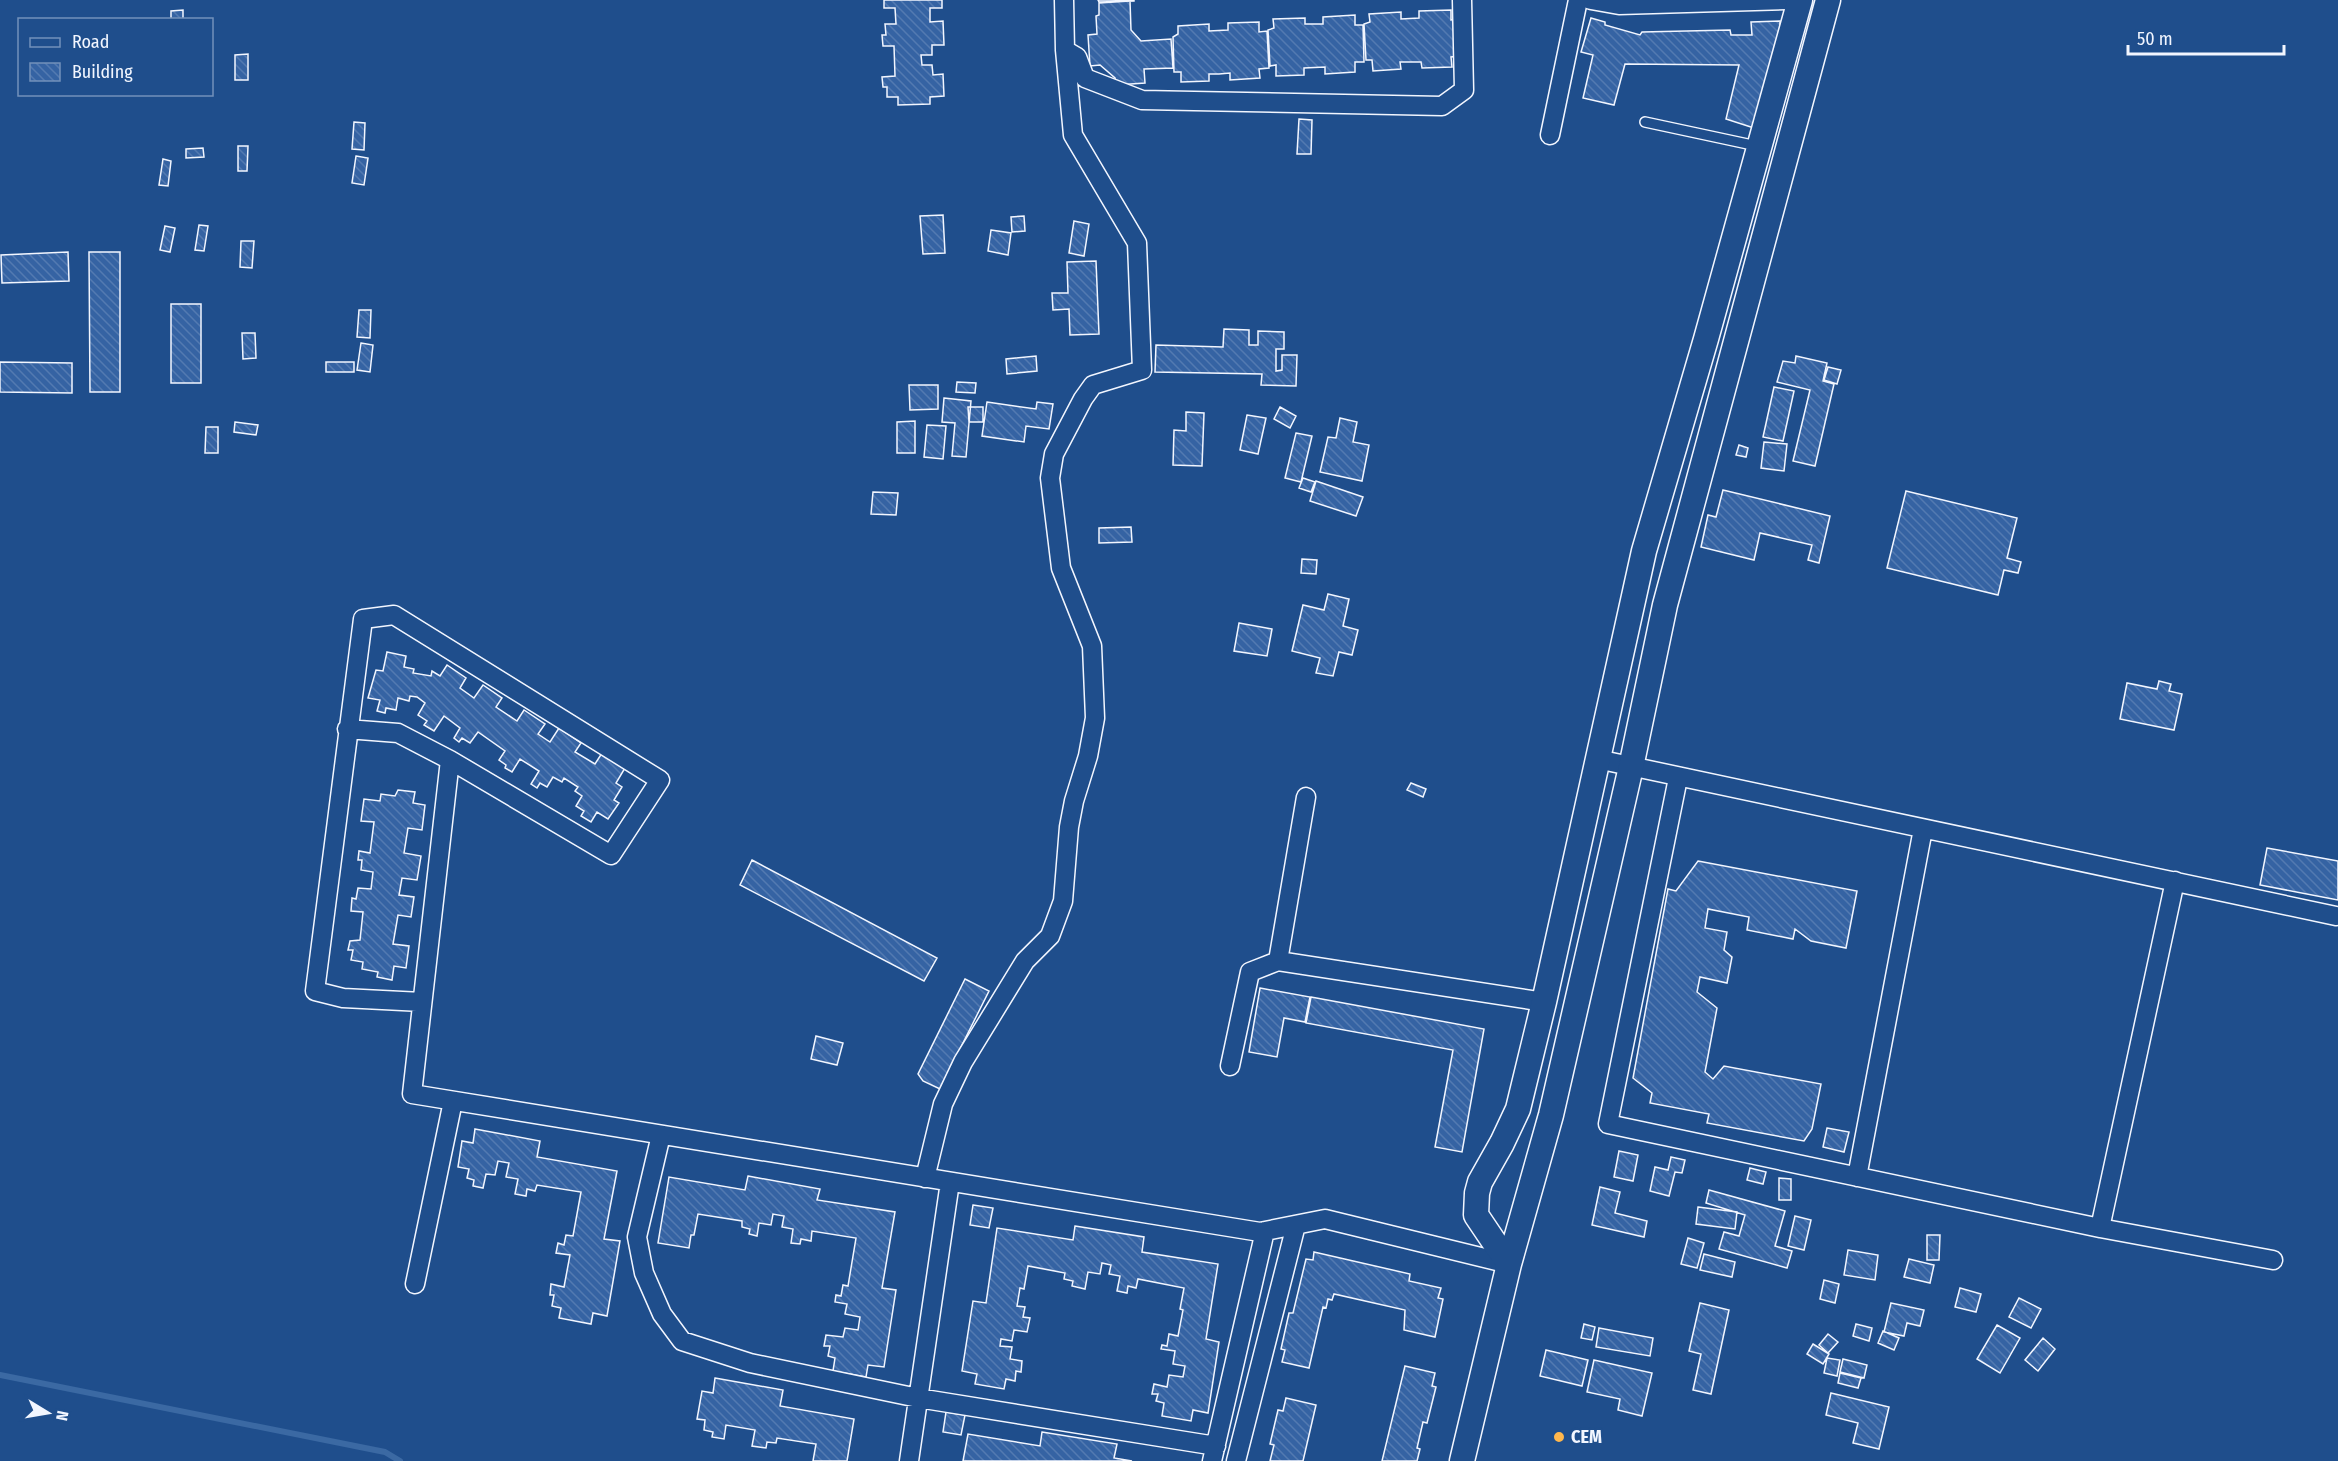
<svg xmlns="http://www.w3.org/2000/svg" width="2338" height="1461" font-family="'Fira Sans Condensed',sans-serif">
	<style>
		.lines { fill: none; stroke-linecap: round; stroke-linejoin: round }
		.stream { stroke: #3b69a3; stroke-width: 6 }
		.building { fill: url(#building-back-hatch); stroke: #f2f6ff; stroke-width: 1.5 }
		.service-casing { stroke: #f2f6ff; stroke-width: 12 }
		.minor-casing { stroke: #f2f6ff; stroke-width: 21 }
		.tertiary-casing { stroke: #f2f6ff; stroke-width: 27 }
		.service { stroke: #1f4e8c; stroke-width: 9 }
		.minor { stroke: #1f4e8c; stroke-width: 18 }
		.tertiary { stroke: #1f4e8c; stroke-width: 24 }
		.poi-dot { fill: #ffb74d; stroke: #1f4e8c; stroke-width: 2 }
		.labels { text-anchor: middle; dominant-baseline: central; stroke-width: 4.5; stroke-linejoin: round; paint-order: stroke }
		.poi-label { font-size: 18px; font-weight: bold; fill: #f2f6ff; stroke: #1f4e8c; text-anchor: start }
	</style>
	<defs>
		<pattern id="building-back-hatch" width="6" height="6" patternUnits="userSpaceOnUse" patternTransform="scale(1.5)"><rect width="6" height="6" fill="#3563a3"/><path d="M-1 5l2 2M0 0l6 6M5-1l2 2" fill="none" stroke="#537ab1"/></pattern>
	</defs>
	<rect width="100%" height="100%" fill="#1f4e8c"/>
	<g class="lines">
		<path class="stream" d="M0,1375L385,1452L400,1461"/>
	</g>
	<path class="building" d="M884,0H942V8H930V22L943,21L944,45H932V55H921L922,65H932L933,75L943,74L944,96L930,97V104L898,105V97H887V87H883L882,77L895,76L894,46H883L882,35H886L885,24H896L895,8H884Z
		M1098,0H1134V1L1099,2Z
		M1130,1L1131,30L1141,41L1171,39L1173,68L1144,69L1145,83L1116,85L1115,78L1100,65L1090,66L1088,35L1097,34L1096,16L1099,15V3Z
		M183,10V20H171V11Z
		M1451,10V20L1459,19L1460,56L1451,57L1452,67L1422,68L1421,62H1400L1401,69L1373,71L1372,60H1366L1364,24L1370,22L1369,14L1401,12V19L1419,18V11Z
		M1355,15V25H1363L1364,62H1355V72L1325,74V67L1304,68V75L1276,76V65L1270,66L1268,30L1274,28L1273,19L1305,18V24H1323V17Z
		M1591,18L1605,22V25L1640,35L1642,32L1730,30L1731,35H1752L1751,22L1780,21V51H1773L1774,65L1754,128L1726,119L1739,65L1625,64L1614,105L1583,98L1593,55L1581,52Z
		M1259,22V32L1267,31L1269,68L1259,69L1260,78L1230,80V73L1219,74H1209V81L1181,82V72H1174L1173,37L1178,34V26L1209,24V31L1228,30V23Z
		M248,54V80H235V55Z
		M1299,119L1312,120L1311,154H1297Z
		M354,122L365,123L364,150L352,149Z
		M238,146H248L247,171H238Z
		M203,148L204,157L186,158V149Z
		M356,156L368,158L364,185L352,183Z
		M163,159L171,161L168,186L159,185Z
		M943,215L945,253L923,254L920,216Z
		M1024,216L1025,231L1012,232L1011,217Z
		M1074,221L1089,224L1084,256L1069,253Z
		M199,225L208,226L204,251L195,250Z
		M165,226L175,228L170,252L160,250Z
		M991,230L1011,233L1008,255L988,251Z
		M241,241H254L252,268L240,267Z
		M68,252L69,281L2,283L1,255Z
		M89,252H120V392H90Z
		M1096,261L1099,334L1070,335L1069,309L1053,310L1052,293H1068L1067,262Z
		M171,304H201V383H171Z
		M359,310H371L370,338L357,337Z
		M1224,329L1249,330V345H1258V331L1284,332V349H1276V371L1282,370V355H1297L1296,386L1261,385L1262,374L1155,372L1156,345L1223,347Z
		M242,333H255L256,358L243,359Z
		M361,343L373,345L370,372L357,370Z
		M1036,356L1037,371L1007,374L1006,359Z
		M1796,356L1827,363L1823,381L1834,384L1815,466L1793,461L1810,390L1777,382L1783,361L1795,363Z
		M0,362L72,363V393L0,392Z
		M326,362H354V372H326Z
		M1828,367L1841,370L1837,384L1824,380Z
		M957,382L976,383L975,393L956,392Z
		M909,385H938V409L910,410Z
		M1774,387L1794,391L1783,441L1763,437Z
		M944,398L971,401L966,457L952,456L955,423L942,422Z
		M987,402L1036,409L1037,402L1053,404L1049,429L1026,426L1024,442L982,436Z
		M968,407H983V422H969Z
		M1280,407L1296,416L1290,428L1274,419Z
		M1186,412L1204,413L1202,466L1173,465L1174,430L1186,431Z
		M1247,415L1266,418L1258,454L1240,450Z
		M1340,418L1357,422L1353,442L1369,445L1362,481L1320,472L1328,437L1336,438Z
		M915,421V453H897V422Z
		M235,422L258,425L256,435L234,432Z
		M927,425L946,426L943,459L924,457Z
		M206,427H218V453H205Z
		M1296,433L1312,436L1301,482L1285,478Z
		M1764,442L1787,444L1784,471L1761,468Z
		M1739,445L1748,448L1746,457L1736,455Z
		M1303,478L1315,482L1311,492L1299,488Z
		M1316,481L1363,497L1356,516L1310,501Z
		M1723,490L1830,516L1819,563L1808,560L1812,545L1760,533L1754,560L1701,547L1708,515L1716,517Z
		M1906,491L2017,518L2007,558L2021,562L2018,573L2004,570L1998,595L1887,568Z
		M873,492L898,493L896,515L871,514Z
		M1131,527L1132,542L1099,543V528Z
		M1302,559L1317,560L1316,574L1301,573Z
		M1328,594L1349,599L1343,626L1358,630L1352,655L1339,652L1333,676L1316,673L1320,658L1292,651L1303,605L1324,610Z
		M1239,623L1272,629L1267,656L1234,651Z
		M387,652L406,656L404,667L414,669L413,673L431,676L432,671L440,676L447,665L466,678L460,688L474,698L483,685L502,698L496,707L517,721L524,710L545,724L538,734L550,742L559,728L581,743L575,752L595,764L602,753L625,768L616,783L622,787L614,800L619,803L608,819L597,812L591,822L581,816L584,811L576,806L582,796L575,791L578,787L564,778L562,782L553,777L547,787L540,783L537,788L531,784L539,771L520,759L512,772L505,768L506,765L499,760L505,751L478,732L470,743L462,738L459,742L454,738L460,728L444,716L434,731L424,725L427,721L418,715L425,703L417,697L410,696L409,701L398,698L396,710L386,708L385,713L377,711L380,700L368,698L376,670L383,671Z
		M2159,681L2171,684L2169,691L2182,694L2174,730L2120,719L2127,683L2157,689Z
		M1411,783L1426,789L1423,797L1407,790Z
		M398,790L415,792L413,803L425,805L422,830L408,828L404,853L421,856L417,880L402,878L399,895L414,897L411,917L398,915L393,944L409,946L406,968L394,966L392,980L377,977L378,972L362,969L363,962L351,960L353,950H348L350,941L360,940L363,912L351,911L352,898L356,899L358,888L371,889L373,872L361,870L362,860H358L359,851L370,853L374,822L361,821L364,799L380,801L381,794L395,796Z
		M2267,848L2338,861V900L2260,885Z
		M752,860L937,958L924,981L740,885Z
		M1698,861L1857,891L1846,948L1811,941L1795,929L1793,939L1747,930L1749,917L1708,909L1705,928L1727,932L1724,950L1732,957L1727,983L1700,977L1697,992L1717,1008L1705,1072L1713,1079L1724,1066L1821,1084L1812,1129L1804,1141L1707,1123L1709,1114L1650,1103L1652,1093L1633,1078L1668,889L1676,891Z
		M965,979L989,991L940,1089L923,1081L918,1074Z
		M1260,988L1310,997L1305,1022L1284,1018L1277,1057L1249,1052Z
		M1311,997L1484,1029L1462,1152L1435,1147L1453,1050L1306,1023Z
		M816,1036L843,1043L837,1065L811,1059Z
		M1827,1128L1849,1132L1844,1152L1823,1147Z
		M475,1129L540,1141L537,1157L617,1171L604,1239L620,1241L607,1316L593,1313L591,1324L559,1318L561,1308L552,1306L554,1295H550L551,1284L564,1287L570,1255L556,1253L558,1243L564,1245L566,1235L573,1236L581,1192L537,1185L535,1191L527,1189L526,1196L515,1194L518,1179L506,1177L509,1163L498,1161L495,1175L486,1174L483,1188L473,1186L474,1180L467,1178L469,1169L458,1167L462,1141L473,1143Z
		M1619,1151L1638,1155L1633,1181L1614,1177Z
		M1671,1157L1685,1160L1682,1173L1675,1172L1669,1196L1650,1191L1655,1167L1668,1170Z
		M1750,1168L1766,1172L1763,1184L1747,1180Z
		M748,1176L820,1189L817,1200L895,1212L882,1288L896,1290L884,1367L868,1365L866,1377L833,1371L835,1358L828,1356L830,1346H824L826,1335L843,1337L845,1328L858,1330L860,1317L845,1314L847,1304L835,1302L836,1295L841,1296L843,1285L848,1286L856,1238L812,1231L811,1241L801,1239L800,1244L791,1243L793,1229L782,1227L784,1216L773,1214L771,1225L759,1223L757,1236L749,1234L750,1229L742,1227V1221L698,1214L694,1235H691L689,1248L658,1243L669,1177L745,1190Z
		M1779,1178L1791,1179V1200H1779Z
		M1600,1187L1620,1192L1615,1213L1647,1221L1644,1237L1592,1225Z
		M1709,1190L1785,1211L1775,1246L1792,1251L1787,1268L1719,1249L1724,1232L1739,1236L1745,1215L1706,1203Z
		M973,1205L993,1208L989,1228L970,1225Z
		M1698,1207L1737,1212L1735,1229L1696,1224Z
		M1795,1216L1811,1220L1804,1250L1788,1246Z
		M1075,1226L1144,1237L1142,1252L1218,1264L1206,1339L1219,1342L1208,1413L1193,1410L1191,1421L1162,1416L1164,1403L1156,1401L1158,1394H1152L1154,1384L1167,1387L1169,1375L1183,1377L1185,1366L1173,1364L1175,1351L1161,1349L1162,1345L1167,1346L1169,1334L1178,1336L1183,1310L1180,1309L1184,1288L1138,1279L1136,1288L1128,1286L1127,1293L1117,1291L1120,1276L1109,1274L1111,1265L1102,1263L1100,1274L1088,1272L1085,1289L1072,1286L1073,1281L1064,1279L1065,1273L1028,1266L1024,1289L1020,1288L1017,1306L1025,1307L1023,1317L1030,1318L1027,1332L1014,1330L1012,1341L1001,1339L1000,1346L1012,1347L1010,1359L1022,1361L1021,1372L1016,1371L1015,1381L1006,1379L1004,1389L975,1384L977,1374L962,1371L973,1301L986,1303L997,1228L1073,1240Z
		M1927,1235H1940L1939,1260H1927Z
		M1688,1238L1704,1243L1697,1268L1681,1264Z
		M1848,1250L1878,1255L1875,1280L1844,1275Z
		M1314,1252L1410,1274L1409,1281L1441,1288L1438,1298L1443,1299L1435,1337L1404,1330L1405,1310L1334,1294L1332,1300L1328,1299L1326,1308L1323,1307L1309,1368L1282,1362L1285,1350L1281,1349L1289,1313H1293L1306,1259L1313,1260Z
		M1704,1254L1735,1262L1732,1277L1700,1270Z
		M1909,1259L1934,1265L1930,1283L1904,1277Z
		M1824,1280L1839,1284L1835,1303L1820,1299Z
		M1960,1288L1981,1294L1976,1312L1955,1307Z
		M2019,1298L2041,1309L2031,1328L2009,1317Z
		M1700,1303L1729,1310L1711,1394L1693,1390L1701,1354L1689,1351Z
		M1891,1303L1924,1310L1920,1326L1907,1323L1904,1336L1884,1332Z
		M1584,1324L1595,1327L1592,1340L1581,1338Z
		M1856,1324L1872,1328L1869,1341L1853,1336Z
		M1997,1325L2020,1338L2000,1373L1977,1359Z
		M1599,1328L1653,1338L1650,1356L1596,1347Z
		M1883,1331L1899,1338L1894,1350L1878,1343Z
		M1828,1334L1838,1342L1828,1353L1819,1345Z
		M2043,1338L2055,1349L2038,1371L2025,1360Z
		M1813,1344L1829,1354L1823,1364L1807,1354Z
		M1546,1350L1588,1360L1582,1386L1540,1376Z
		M1827,1358L1840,1360L1837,1376L1824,1373Z
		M1843,1359L1867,1365L1864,1378L1840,1372Z
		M1594,1360L1652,1373L1642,1416L1618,1410L1620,1399L1587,1392Z
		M1405,1366L1435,1373L1432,1386L1436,1387L1427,1423L1423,1422L1417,1448L1420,1449L1417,1461H1382Z
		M1840,1373L1861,1378L1858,1388L1838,1383Z
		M715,1378L783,1390L780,1406L854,1419L847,1461H813L816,1444L777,1438L776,1443L767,1442L766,1448L752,1446L755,1430L726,1425L724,1439L712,1437L713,1432L704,1430L705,1420L697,1419L702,1391L713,1393Z
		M1831,1393L1889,1407L1879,1449L1853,1443L1858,1423L1826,1415Z
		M1286,1398L1316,1405L1303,1461H1270L1274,1445L1270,1444L1278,1410L1283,1411Z
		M946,1412L965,1415L961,1435L943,1432Z
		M1042,1432L1117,1444L1114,1458L1132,1461H963L968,1434L1040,1446Z"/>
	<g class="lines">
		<defs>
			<path id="service" d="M1645,122L1757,146"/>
			<path id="minor" d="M1591,0L1619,5L1787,0
				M1065,50L1077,57L1085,78L1142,100L1442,106L1464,90L1462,0
				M1550,135L1578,0
				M347,729L398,733L450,760L611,855L660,780L394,615L363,619L315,991L343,998L422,1002
				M1597,759L2336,916
				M450,760L412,1094L1260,1232L1325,1219L1509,1264
				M1678,778L1608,1124L2100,1228L2273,1260
				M1306,797L1278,961L1544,1002
				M1230,1066L1250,972L1278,961
				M661,1135L637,1237L644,1273L662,1314L682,1341L750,1363L918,1398L1216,1446
				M1857,1177L1923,829
				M925,1178L943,1104L963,1062L1025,961L1050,936L1063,901L1069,827L1074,801L1088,756L1095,718L1092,646L1061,568L1050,478L1054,454L1083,399L1093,385L1142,370L1137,243L1073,135L1065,50L1064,0
				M2100,1228L2175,881
				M415,1284L453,1101
				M909,1461L950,1182
				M1212,1461L1265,1231
				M1236,1461L1296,1225"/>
			<path id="tertiary" d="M1509,1264L1476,1215L1477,1193L1480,1182L1502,1143L1518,1109L1544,1002L1644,551L1706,339L1800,0
				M1462,1461L1509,1264L1551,1115L1631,767L1665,605L1828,0"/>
		</defs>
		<use href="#service" class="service-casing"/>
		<use href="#minor" class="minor-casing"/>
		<use href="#tertiary" class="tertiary-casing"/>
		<use href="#service" class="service"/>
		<use href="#minor" class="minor"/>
		<use href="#tertiary" class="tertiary"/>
	</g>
	<circle class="poi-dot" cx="1559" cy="1437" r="6"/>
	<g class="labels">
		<g class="poi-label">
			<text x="1571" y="1437">CEM</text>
		</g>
	</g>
	<rect x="18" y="18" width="195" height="78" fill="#1f4e8c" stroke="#7391ba" stroke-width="1.5"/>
	<rect x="30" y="38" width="30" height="9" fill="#1f4e8c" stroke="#7391ba" stroke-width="1.5"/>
	<text x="72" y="48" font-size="18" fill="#f2f6ff">Road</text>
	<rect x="30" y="63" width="30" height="18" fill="url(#building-back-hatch)" stroke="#7391ba" stroke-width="1.5"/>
	<text x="72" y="78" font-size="18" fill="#f2f6ff">Building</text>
	<g transform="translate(48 1413) rotate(101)" stroke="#1f4e8c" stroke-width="4.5" paint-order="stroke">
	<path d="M0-4.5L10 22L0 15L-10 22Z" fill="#f2f6ff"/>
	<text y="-9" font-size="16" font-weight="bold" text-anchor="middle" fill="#f2f6ff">N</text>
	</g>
	<path d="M2128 45v9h156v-9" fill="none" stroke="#f2f6ff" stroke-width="3"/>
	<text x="2137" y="45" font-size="18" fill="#f2f6ff" stroke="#1f4e8c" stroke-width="4.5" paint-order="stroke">50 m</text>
</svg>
